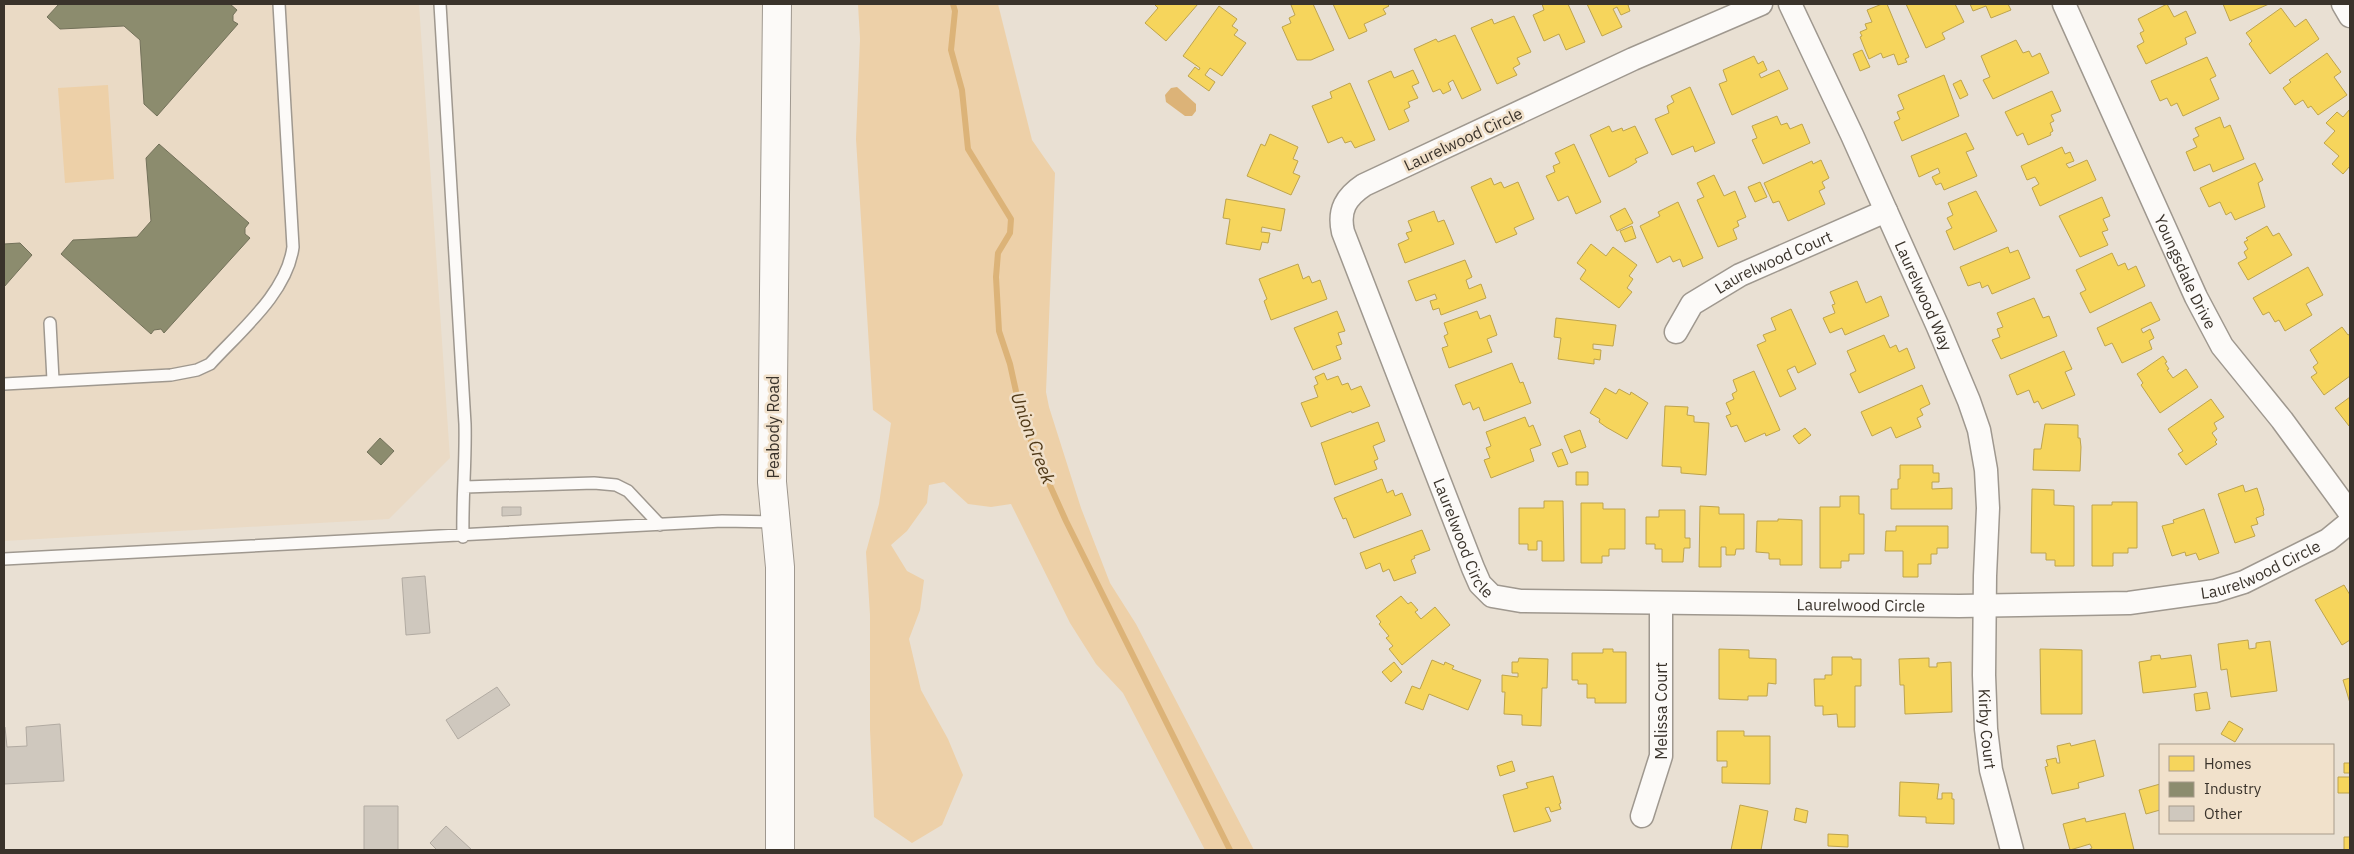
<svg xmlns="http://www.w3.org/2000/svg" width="2354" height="854" font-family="'IBM Plex Sans',sans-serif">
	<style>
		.built { fill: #eadac5 }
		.green { fill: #edd0a8 }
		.water { fill: #dcb378 }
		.homes { fill: #f6d55c; stroke: #bea44d }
		.industry { fill: #8c8c6e; stroke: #73715a }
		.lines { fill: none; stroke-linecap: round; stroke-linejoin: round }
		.stream { stroke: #dcb378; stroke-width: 6 }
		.building { fill: #cfc8be; stroke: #b2aba2 }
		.lane-casing { stroke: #9f988f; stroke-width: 14 }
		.street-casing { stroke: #9f988f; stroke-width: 25 }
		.primary-casing { stroke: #9f988f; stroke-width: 30 }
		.lane { stroke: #fcfaf8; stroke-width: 11 }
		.street { stroke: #fcfaf8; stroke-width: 22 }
		.primary { stroke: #fcfaf8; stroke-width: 28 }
		.labels { text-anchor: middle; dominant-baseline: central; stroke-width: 5; stroke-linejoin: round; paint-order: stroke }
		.street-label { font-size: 16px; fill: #3a332b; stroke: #f1e1cb }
		.water-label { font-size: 18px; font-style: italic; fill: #503917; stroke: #f1e1cb }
	</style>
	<rect width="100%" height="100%" fill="#e9e0d3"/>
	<path class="built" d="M4,4H419L450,458L389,519L4,541Z"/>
	<path class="green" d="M858,4H998L1032,140L1055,173L1046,392L1049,407L1081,508L1110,583L1136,624L1254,850H1205L1123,693L1096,664L1070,623L1011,504L991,507L968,504L944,482L929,485L927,503L907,531L891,545L907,571L924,580L920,610L909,639L921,690L948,739L963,775L942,825L912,843L874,817L870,730V615L866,552L879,504L891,423L873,410L856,139L860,39Z
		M108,85L114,179L65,183L58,88Z"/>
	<path class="water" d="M1177,87L1196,104V111L1192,116H1185L1166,102L1165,95L1171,88Z"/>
	<path class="homes" d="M1154,4H1198L1166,41L1145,23L1158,8Z
		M1293,4H1313L1334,50L1311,60H1297L1282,27L1291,23L1289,18L1295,15L1291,5Z
		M1333,4H1387L1389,6L1383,9L1386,14L1364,24L1367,31L1349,39Z
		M1542,4H1568L1585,42L1566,50L1559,34L1544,41L1533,15L1544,10Z
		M1587,4H1631L1628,5L1630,11L1621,15L1617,7L1613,9L1622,27L1602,36Z
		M1882,4H1887L1909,57L1905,59L1907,62L1898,65L1894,54L1883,58L1881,53L1869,59L1860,37L1862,36L1860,32L1867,29L1865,24L1872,22L1867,10Z
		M1906,4H1955L1964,22L1942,33L1945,39L1926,48Z
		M1970,4H2008L2011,10L1991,18L1986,6L1973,11Z
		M2167,4L2174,17L2186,11L2196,33L2185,38L2187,44L2146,64L2137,46L2144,42L2140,33L2144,31L2138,19Z
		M2223,4H2269L2230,21Z
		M1219,6L1237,19L1232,26L1238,30L1234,35L1246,43L1222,76L1210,68L1205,75L1215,82L1209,91L1188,76L1195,67L1199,70L1200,68L1183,56Z
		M2281,8L2295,27L2306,19L2319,39L2270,74L2249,44L2252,41L2246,33Z
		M1514,16L1531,52L1517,58L1520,64L1513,68L1517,75L1497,84L1471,28L1492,19L1494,24Z
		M1455,35L1481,90L1462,99L1453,80L1448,83L1451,90L1443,94L1440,89L1433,92L1414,49L1436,39L1438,42Z
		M2016,40L2023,53L2029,51L2032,57L2040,53L2049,73L1993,99L1983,80L1990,77L1981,56Z
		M1862,50L1870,67L1860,71L1853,54Z
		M2327,53L2341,72L2334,77L2347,95L2318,115L2311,106L2308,108L2303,100L2295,105L2283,88L2291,82L2289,80Z
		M1754,56L1758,64L1763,61L1767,70L1759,74L1761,78L1779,70L1788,89L1732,115L1719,84L1727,81L1723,70Z
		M2207,57L2216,76L2210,79L2219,99L2183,116L2177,103L2171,106L2167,98L2160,101L2151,81Z
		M1413,70L1419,83L1412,86L1418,98L1408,102L1410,107L1404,110L1409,121L1389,130L1368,81L1391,71L1394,78Z
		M1944,75L1959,116L1902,141L1894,122L1900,119L1897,112L1904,109L1898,95Z
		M1961,80L1968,95L1960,99L1953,84Z
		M1350,83L1375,140L1355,148L1351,141L1345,143L1342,137L1328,143L1312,106L1332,98L1330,92Z
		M1690,87L1715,143L1695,152L1693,146L1672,155L1655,119L1669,113L1667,106L1674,102L1671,96Z
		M2052,91L2061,111L2051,115L2054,121L2050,123L2053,131L2050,133L2051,135L2028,145L2023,133L2017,136L2005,112Z
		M2350,109V166L2343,174L2332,164L2339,156L2324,143L2335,131L2326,123L2337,112L2343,117Z
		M1777,116L1781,125L1787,123L1790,129L1802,124L1810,143L1763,164L1752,140L1757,138L1752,126Z
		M2220,117L2224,128L2230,125L2244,159L2213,172L2210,164L2194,171L2186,152L2197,147L2193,139L2199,136L2195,128Z
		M1609,126L1612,132L1622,128L1623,131L1635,126L1648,153L1635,159L1637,162L1629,167L1609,177L1590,135Z
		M1966,133L1974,149L1966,152L1977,176L1944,190L1941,183L1936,185L1932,177L1940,173L1938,168L1919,177L1911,156Z
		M1270,134L1298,147L1293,159L1298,161L1293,173L1300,176L1291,195L1247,176L1261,144L1265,146Z
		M1574,144L1601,202L1576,214L1568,196L1558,201L1546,176L1555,172L1553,166L1560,163L1555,153Z
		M2062,147L2065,154L2070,152L2074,161L2066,164L2069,168L2087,160L2096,180L2040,206L2032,188L2039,184L2035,177L2027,180L2021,166Z
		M1821,160L1829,178L1822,182L1825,188L1819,191L1825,204L1788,221L1779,201L1773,203L1764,183L1812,161L1813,164Z
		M2255,163L2263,180L2258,183L2265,207L2235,220L2231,212L2226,215L2220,202L2209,207L2200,188Z
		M1714,175L1724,196L1735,191L1746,217L1737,221L1739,226L1733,229L1737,239L1718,247L1697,200L1704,197L1697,183Z
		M1491,178L1494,185L1501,182L1504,188L1518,182L1534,219L1514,228L1517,234L1496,243L1471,187Z
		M1760,182L1767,197L1755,202L1748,187Z
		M1976,191L1997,231L1954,250L1946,231L1952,228L1947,218L1953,215L1948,203Z
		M2102,197L2110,216L2103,219L2108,230L2102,232L2108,245L2080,257L2059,216Z
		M1226,199L1285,209L1281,231L1262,227L1261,232L1270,233L1268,243L1262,242L1260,250L1226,244L1230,219L1223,218Z
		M1678,202L1703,258L1683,267L1680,259L1673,262L1670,256L1657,263L1640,226L1660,216L1658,212Z
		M1625,208L1633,223L1617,231L1610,216Z
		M1434,211L1438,222L1444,220L1454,244L1405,263L1398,244L1409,239L1406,233L1412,231L1408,221Z
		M1632,226L1636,238L1625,242L1620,231Z
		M2267,226L2273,236L2279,233L2292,255L2248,280L2238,263L2247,258L2244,252L2248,249L2244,242L2248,240L2246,238Z
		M1591,244L1606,256L1613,247L1637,265L1629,276L1633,279L1627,288L1632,292L1619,308L1580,279L1586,270L1577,263Z
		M2008,247L2010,253L2018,250L2030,278L1992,294L1988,285L1982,288L1980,282L1968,286L1960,267Z
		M2112,253L2118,266L2125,263L2128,270L2136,266L2145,286L2090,313L2080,293L2086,290L2076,270Z
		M1465,260L1472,277L1466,280L1469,289L1481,284L1486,298L1441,315L1439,308L1433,310L1430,301L1437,299L1435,294L1416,301L1408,281Z
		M1298,264L1303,279L1309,276L1312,283L1320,280L1327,299L1271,320L1264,301L1267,299L1259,279Z
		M2308,267L2323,295L2306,304L2312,315L2285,331L2279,320L2275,322L2269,312L2263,315L2253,298Z
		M1857,281L1866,303L1881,296L1889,316L1845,335L1842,328L1830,333L1823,318L1835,313L1832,305L1835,304L1830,292Z
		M2034,298L2043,318L2049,316L2057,336L2001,359L1992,340L2000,337L1997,329L2003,327L1997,313Z
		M2151,302L2160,320L2141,329L2143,333L2150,329L2154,338L2149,341L2152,349L2122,363L2112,343L2105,346L2097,328Z
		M1791,309L1816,364L1798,373L1795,366L1787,370L1796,389L1780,397L1757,345L1766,341L1763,335L1776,330L1771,318Z
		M1337,311L1345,331L1338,333L1342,344L1336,346L1341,359L1313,370L1294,328Z
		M1477,311L1480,319L1490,315L1497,335L1487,339L1492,352L1449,368L1442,348L1448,346L1444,336L1448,334L1444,323Z
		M1556,318L1616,325L1613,346L1593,344V349L1601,350L1600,360L1594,359V364L1558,359L1561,338L1554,337Z
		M2342,327L2348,335L2350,334V376L2324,395L2311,377L2317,373L2313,367L2318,363L2310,350Z
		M1884,335L1890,348L1896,345L1899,352L1907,348L1915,368L1859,393L1850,374L1856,371L1847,351Z
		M2064,351L2072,369L2065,372L2075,395L2042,409L2038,401L2034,403L2029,390L2017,395L2009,375Z
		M2163,356L2167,362L2165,363L2169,369L2167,370L2173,378L2186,369L2198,387L2160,413L2141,385L2143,383L2137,374Z
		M1512,363L1520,383L1523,382L1531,403L1484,421L1479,407L1473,410L1470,402L1463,405L1455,385Z
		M1754,371L1780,430L1766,436L1765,433L1745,442L1737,425L1731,427L1726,416L1731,414L1726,403L1734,399L1732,394L1737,391L1733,380Z
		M1324,373L1327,380L1338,376L1342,385L1348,383L1351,390L1361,386L1370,406L1352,413L1351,411L1311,427L1301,403L1318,397L1314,386L1318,384L1315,377Z
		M1922,385L1930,404L1920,409L1923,415L1917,418L1921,427L1896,438L1891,427L1872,436L1861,412Z
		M1605,388L1616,394L1619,389L1630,395L1631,392L1648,403L1627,439L1606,427L1599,422L1600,419L1590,413Z
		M2350,397V425L2349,426L2335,408Z
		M2211,399L2224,417L2214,423L2217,429L2212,433L2217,440L2215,442L2217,444L2186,465L2178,454L2183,451L2168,429Z
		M1665,406L1688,407L1687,415L1694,416V422L1709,423L1706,475L1681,473V467L1662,466Z
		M1525,417L1529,427L1533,425L1541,445L1530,449L1534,461L1491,478L1484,460L1490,458L1486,448L1491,446L1486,432Z
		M1378,422L1385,441L1373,446L1378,459L1374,461L1377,469L1335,485L1321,443Z
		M2045,424L2078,425V438H2080L2081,447L2080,471L2033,470L2034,449H2041Z
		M1805,428L1811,435L1799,444L1793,436Z
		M1580,430L1586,447L1571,453L1564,436Z
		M1562,449L1568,464L1558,467L1552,453Z
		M1900,465H1933V473H1939V482H1932V489L1952,488V509H1891V489H1898V479H1900Z
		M1576,472H1588V485H1576Z
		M1382,479L1387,493L1393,490L1395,496L1402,493L1411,515L1354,538L1346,518L1343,519L1334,498Z
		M2243,485L2245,492L2257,488L2264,510L2263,511L2264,515L2256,518L2258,524L2251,526L2255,536L2235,543L2218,494Z
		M2032,489L2054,490V505L2074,506V566H2055V560H2046V553H2031Z
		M1840,496H1859V514H1864V554H1849V561H1841V568H1820V507H1840Z
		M1544,501H1563L1564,561H1542V541H1537V550H1528V544H1519V508H1544Z
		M2112,502H2137V548H2128V553H2113V566H2092V505H2112Z
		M1581,503H1603V509H1625V549H1609V556H1602V563H1581Z
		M1700,506L1719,507V514H1744V549H1736L1735,555H1726V547H1721V567H1699Z
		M2204,509L2219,553L2199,560L2196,553L2186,556L2185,552L2172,556L2162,526L2174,523L2173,520Z
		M1659,510H1685V538H1690V548H1684L1683,562H1662V549H1655V544H1646V517H1659Z
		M1778,519L1802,520V565H1780V559H1769V553L1756,552L1757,521H1778Z
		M1896,526H1948V548H1937V554H1931V564H1918V577H1903V551H1885L1886,531H1896Z
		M1422,530L1430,550L1414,556L1415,558L1411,560L1416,573L1394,581L1389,569L1383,572L1380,563L1366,569L1360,553Z
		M2344,585L2350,595V640L2342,645L2315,600Z
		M1401,596L1408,604L1411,602L1418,610L1415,612L1421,619L1435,607L1450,625L1402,665L1389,649L1393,646L1386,638L1389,636L1379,624L1381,622L1376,616Z
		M2248,640L2249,649L2256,648V643L2270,641L2277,691L2231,697L2227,669L2221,670L2218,644Z
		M1603,649H1613V652H1626V703H1595V698H1587V684H1578V680H1572V653H1603Z
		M1719,649L1749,650V658L1776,659V684L1768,683L1767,696H1748V700L1719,699Z
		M2040,649L2082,650V714H2041Z
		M2160,655L2161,659L2191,655L2196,687L2143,693L2139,662L2151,660V656Z
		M1832,657H1852V659H1861V686H1855V727H1838L1837,714L1823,715V706H1815L1814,679H1825V675H1832Z
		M1519,658L1548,659L1547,688H1542L1541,726L1522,725V715L1504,714L1505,692H1502V675L1518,677V673H1512V662H1518Z
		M1929,658V667H1937V663L1951,662L1952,712L1905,714L1904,685H1900L1899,659Z
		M1432,660L1444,665L1445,662L1454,666L1452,669L1481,680L1468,710L1429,694L1423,710L1405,703L1412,686L1420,689Z
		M1394,662L1402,672L1391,682L1382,672Z
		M2350,678V703L2343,680Z
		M2207,692L2210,709L2196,711L2194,694Z
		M2229,721L2243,729L2235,742L2221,734Z
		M1717,731H1744V736H1770V784L1722,783V767H1727V761H1717Z
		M2095,740L2104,776L2078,783L2079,788L2052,794L2045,767L2048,766L2046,760L2056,758L2057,763H2060L2057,746L2070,743L2071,746Z
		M1512,761L1515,771L1500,776L1497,766Z
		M2344,763H2350V773H2344Z
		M1553,776L1561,803L1559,804L1561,809L1551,812L1549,807L1545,808L1551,821L1514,832L1503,795L1528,788L1526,783Z
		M2338,777H2350V793H2338Z
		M1900,782L1939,784L1937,799H1942V793H1952V799H1954V824L1926,823V817L1899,816Z
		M2160,784V810L2146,814L2139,790Z
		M1740,805L1768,811L1761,850H1731Z
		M1796,808L1808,811L1806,823L1794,820Z
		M2125,813L2134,850H2088L2092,848L2090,844L2070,850L2063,824L2085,818L2086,822Z
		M1828,834L1848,835V847L1828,846Z
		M2344,837H2350V850H2344Z"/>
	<path class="industry" d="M59,4H230L237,10L233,15V21L238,24L157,116L144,104L140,40L124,26L60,29L47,17Z
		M159,144L249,223L245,228V234L250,238L164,333L161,329L154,330L151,334L61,254L73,240L137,237L151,221L146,158Z
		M20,243L32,255L4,287V244Z
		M380,438L394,451L381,465L367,452Z"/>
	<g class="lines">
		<path class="stream" d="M953,4L955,11L951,50L962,90L968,149L1011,219L1010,233L998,253L996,277L999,331L1010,364L1019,405L1034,450L1066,521L1230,850"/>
	</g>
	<path class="building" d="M502,507H521V515L502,516Z
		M425,576L430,633L406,635L402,578Z
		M497,687L510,705L458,739L446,720Z
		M60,724L64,781L4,784V727H5L7,747L27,746L26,727Z
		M364,806H398V850H364Z
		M446,826L472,850H437L430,843Z"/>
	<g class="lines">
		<defs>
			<path id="lane" d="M440,4L465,424C466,462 462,499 463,537
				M50,323L53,380
				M4,384L171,375L197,370L210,364C240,331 287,293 293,247L279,4
				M465,487L594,483L616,485L628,491L660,525
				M4,559L722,521L774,522"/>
			<g id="street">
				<path id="s1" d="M1761,4L1633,59L1364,185C1346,197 1338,210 1343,232L1473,568L1480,584L1492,596L1521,601L1959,606L2129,603L2215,591L2244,582L2328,540L2350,522"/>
				<path id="s2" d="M1790,4L1852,135L1938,327L1969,401L1979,430L1986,470L1988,508L1985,576L1984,675L1986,729L1991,770L2012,850"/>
				<path id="s3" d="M2064,4L2196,297L2222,346L2282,420L2350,513"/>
				<path d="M2343,4L2350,16"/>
				<path id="s4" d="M1676,332L1692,304L1740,275L1886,211"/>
				<path id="s5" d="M1642,816L1661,756V604"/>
			</g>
			<path id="primary" d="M777,4L772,482L780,567V850"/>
		</defs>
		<use href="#lane" class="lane-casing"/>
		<use href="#street" class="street-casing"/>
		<use href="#primary" class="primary-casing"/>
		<use href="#lane" class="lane"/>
		<use href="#street" class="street"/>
		<use href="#primary" class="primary"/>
	</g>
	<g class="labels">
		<g class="street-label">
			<text transform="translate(1463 139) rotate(-25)">Laurelwood Circle</text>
			<text stroke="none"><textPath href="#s4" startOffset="124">Laurelwood Court</textPath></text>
			<text stroke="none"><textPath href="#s3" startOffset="294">Youngsdale Drive</textPath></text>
			<text stroke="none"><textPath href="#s2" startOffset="321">Laurelwood Way</textPath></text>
			<text transform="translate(773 427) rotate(-90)">Peabody Road</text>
			<text stroke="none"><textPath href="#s1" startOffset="821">Laurelwood Circle</textPath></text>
			<text stroke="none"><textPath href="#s1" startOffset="1661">Laurelwood Circle</textPath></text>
			<text stroke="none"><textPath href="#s1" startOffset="1256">Laurelwood Circle</textPath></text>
			<text stroke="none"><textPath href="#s5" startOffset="108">Melissa Court</textPath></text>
			<text stroke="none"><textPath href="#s2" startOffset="766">Kirby Court</textPath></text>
		</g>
		<g class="water-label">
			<text transform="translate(1033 438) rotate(70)">Union Creek</text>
		</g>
	</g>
	<rect width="2354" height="854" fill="none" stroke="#3a332b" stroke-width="10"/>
	<rect x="2159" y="744" width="175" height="90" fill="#f1e1cb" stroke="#a89b8b"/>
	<rect x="2169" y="756" width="25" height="15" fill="#f6d55c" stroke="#a89b8b"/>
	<text x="2204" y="769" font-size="15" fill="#3a332b">Homes</text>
	<rect x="2169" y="782" width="25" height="15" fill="#8c8c6e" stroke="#a89b8b"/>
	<text x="2204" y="794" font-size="15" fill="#3a332b">Industry</text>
	<rect x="2169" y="806" width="25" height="15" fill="#cfc8be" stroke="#a89b8b"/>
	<text x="2204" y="819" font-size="15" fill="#3a332b">Other</text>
</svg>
